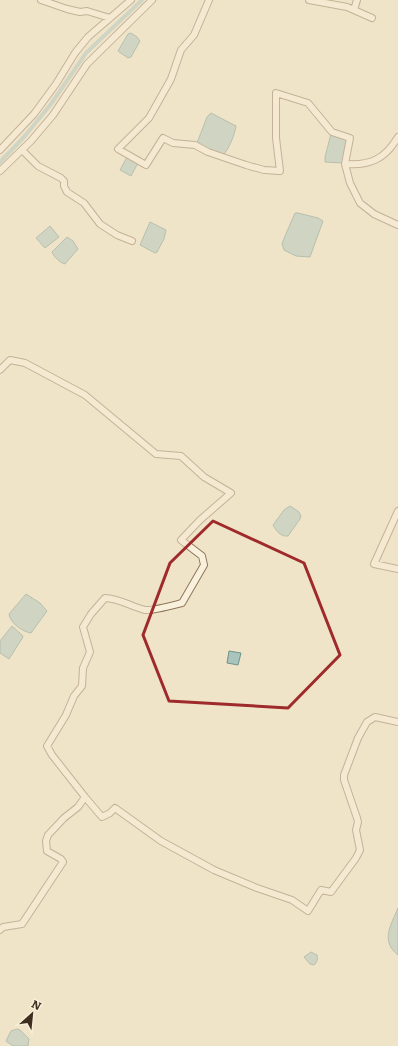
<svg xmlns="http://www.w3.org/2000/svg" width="398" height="1046" font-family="Literata,serif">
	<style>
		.water { fill: #a9c4bc; stroke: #6f938a }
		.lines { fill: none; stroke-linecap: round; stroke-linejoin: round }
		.canal { stroke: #a9c4bc; stroke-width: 4 }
		.minor-casing { stroke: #8d765c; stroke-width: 8 }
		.minor { stroke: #faf1dc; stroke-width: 6 }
		.marked { fill: none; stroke: #9e2a2b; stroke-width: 3; stroke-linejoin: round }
	</style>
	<rect width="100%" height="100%" fill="#f0e4c8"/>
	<path class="water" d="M131,33L137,37L140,41L131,57L128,58L118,51L128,34Z
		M211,113L236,126C235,134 229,149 223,155L211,152L197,143L207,117Z
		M331,134L349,139L343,163L325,162V157Z
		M127,157L138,163L131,176L120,170Z
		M295,213H298L318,218L323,221L310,257L296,256L284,250L282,244L285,236Z
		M150,222L166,230L164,239L157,252L155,253L140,245Z
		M50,226L59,237L45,248L36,238Z
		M67,237L73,241L78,249L65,264C59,262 54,257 52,252Z
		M290,506L299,512L301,516L300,519L288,536C281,537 276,531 273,525L284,510Z
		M26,594L40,603L47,611L31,633C23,632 10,623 9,614Z
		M12,626L22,635L23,637L9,659L0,653V641Z
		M229,651L241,653L238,665L227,663Z
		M398,908V955C380,941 391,925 398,908Z
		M311,952L317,955C318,958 317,963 314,965L310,964L304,957Z
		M17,1029L20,1030L29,1039L28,1046H13L6,1041L11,1031Z"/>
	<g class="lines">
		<path class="canal" d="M0,162L24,137L51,104L86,53L142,0"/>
		<defs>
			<path id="minor" d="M41,0L67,9L80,12L87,11L110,18
				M209,0L194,35L181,50L171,79L149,118L118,149L146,165L163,138L173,143L195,145L208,152L246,165L264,170L280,171L276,138V93L308,103L332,132L350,138L345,164L350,183L360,203L374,214L398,225
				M309,0L347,7L354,10
				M357,0L354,10L372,18
				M0,150L34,114L56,84L75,53L88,37L131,0
				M22,150L38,166L61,178L64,181V186L67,192L84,203L100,224L117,235L132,241
				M345,164C370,166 385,159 398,137
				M0,171L31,141L53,115L87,64L152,0
				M0,370L10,360L25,363L85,395L156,454L181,456L204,477L231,493L200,520L181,540L202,556L204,565L182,603C174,605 152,611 145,610C132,607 118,598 105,598L91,614L83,627L90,652L83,668L82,686L74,696L66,715L47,746L52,755L85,797L102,817L110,813L115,808L161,841L214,870L257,888L292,900L308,911L321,890L331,892L356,858L360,850L356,830L358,822L357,818L344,780V775L358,738L367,722L375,717L398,722
				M398,511L374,564L398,569
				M0,930L3,927L22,924L63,862L61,859L47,851L46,841L48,835L64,818L78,807L85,797"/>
		</defs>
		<use href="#minor" class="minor-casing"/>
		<use href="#minor" class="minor"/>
	</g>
	<path d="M0 0H398V1046H0ZM213,521L304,563L340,655L288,708L169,701L143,635L170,563Z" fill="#f0e4c8" fill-opacity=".55" fill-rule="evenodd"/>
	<path class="marked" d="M213,521L304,563L340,655L288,708L169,701L143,635L170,563Z"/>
	<g transform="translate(32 1014) rotate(27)" stroke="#f7eed8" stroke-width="3" paint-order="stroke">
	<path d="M0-3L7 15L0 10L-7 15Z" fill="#3d2e20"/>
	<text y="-6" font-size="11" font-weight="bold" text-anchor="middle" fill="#3d2e20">N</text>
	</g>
</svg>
